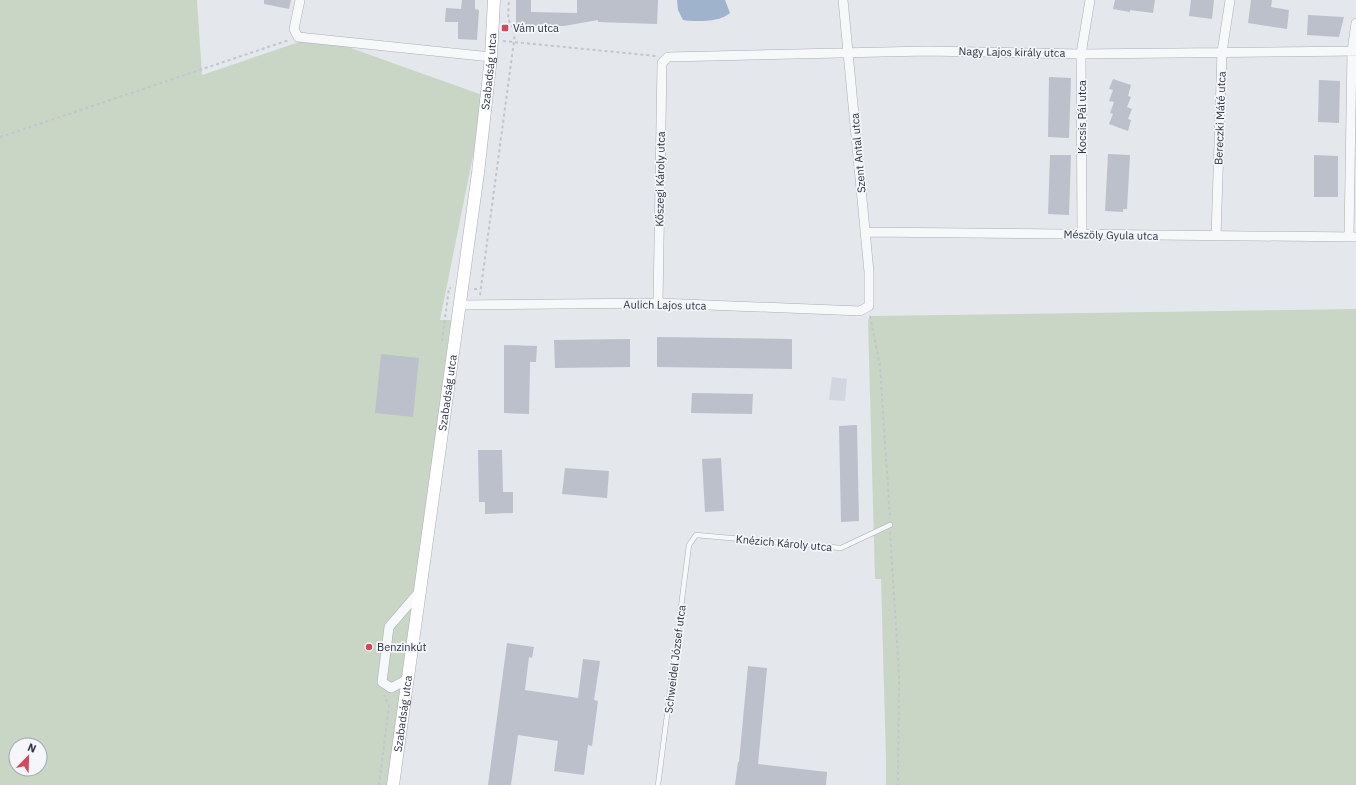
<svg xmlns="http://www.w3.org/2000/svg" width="1356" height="785" font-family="'IBM Plex Sans',sans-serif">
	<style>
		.built { fill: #d2d6de }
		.green { fill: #c9d6c5; fill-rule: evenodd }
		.water { fill: #9fb4cc }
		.building { fill: #bbc0ca }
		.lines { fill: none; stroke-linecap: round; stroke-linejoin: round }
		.lane-casing { stroke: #a9aeb7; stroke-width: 5.5 }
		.street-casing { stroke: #a9aeb7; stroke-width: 10 }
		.secondary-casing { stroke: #a9aeb7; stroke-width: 13 }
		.path { stroke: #c2c5cb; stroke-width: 2; stroke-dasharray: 3 3; stroke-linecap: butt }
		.lane { stroke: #f7f8fa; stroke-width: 4.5 }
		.street { stroke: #f7f8fa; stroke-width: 9 }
		.secondary { stroke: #fff; stroke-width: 12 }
		.poi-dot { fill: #d1495b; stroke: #f4f6f9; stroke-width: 1.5 }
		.labels { text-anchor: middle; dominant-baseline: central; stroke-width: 3.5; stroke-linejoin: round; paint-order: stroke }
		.poi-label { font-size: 11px; fill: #2b3445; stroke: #f4f6f9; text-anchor: start }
		.street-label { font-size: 11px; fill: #2b3445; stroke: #f4f6f9 }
	</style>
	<rect width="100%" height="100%" fill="#e4e7ec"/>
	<path class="built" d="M832,377L847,379L845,401L829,400Z"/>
	<path class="green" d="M0,0H197L202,75L317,36L485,96L440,320H451L389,785H0ZM16,745H40V769H16Z
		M1356,309V785H886V760L881,579H875L868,320L871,316Z"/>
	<path class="water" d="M677,0H725L730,13C721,22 695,22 683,20L678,10Z"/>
	<path class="building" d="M264,0H291L289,9L264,4Z
		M462,0H475V9L479,10L477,40L458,39V22H445L446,8L461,9Z
		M516,0H531V12L577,13V0H658L657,24L598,22V20L564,26L516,25Z
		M1115,0H1155L1153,13L1130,10V12L1113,9Z
		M1191,0H1214L1212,19L1189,16Z
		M1251,0H1272L1271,7L1289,10L1287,29L1248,23Z
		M1308,15L1344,17L1339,37L1307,35Z
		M1049,77L1071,78L1069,138L1048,137Z
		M1113,79L1131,85L1128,96L1131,97L1127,107L1132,109L1128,119L1131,120L1128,131L1109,124L1113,114L1110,113L1114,102L1109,101L1113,90L1109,89Z
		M1319,80L1340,81L1339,123L1318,122Z
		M1108,154L1130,155L1127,209H1123V212L1105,211Z
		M1050,155H1071L1069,215L1048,214Z
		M1314,155L1338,156V197H1314Z
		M657,337L792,339V369L657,367Z
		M630,339V367L555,368L554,340Z
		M504,345L537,346L536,362H530L529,414L504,413Z
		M381,354L419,358L413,417L375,413Z
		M692,393L753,394L752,414L691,413Z
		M857,425L859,521L841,522L839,426Z
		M478,450H502L503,492H513V513L485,514V502H479Z
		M721,458L724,511L705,512L702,459Z
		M565,468L609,471L607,498L562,494Z
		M507,643L534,647L532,658L529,657L525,690L578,698L583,659L600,661L594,700L598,701L592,746L588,745L584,775L554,771L558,741L518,735L511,785H488Z
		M748,666L767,668L758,764L827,772L826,785H735L738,762H739Z"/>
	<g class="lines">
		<defs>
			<path id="lane" d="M658,785L689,545L696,535L841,548L890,525"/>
			<path id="street" d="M300,0L294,29L298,37L491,57
				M865,232L1356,237
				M1082,234L1081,54L1090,0
				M1216,236L1222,52L1230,0
				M1349,237L1352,51L1356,23
				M658,303L662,63L668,57L927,51L1081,54L1356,51
				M460,305L658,303L860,311L869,306V272L843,0
				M408,679L391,688L382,682L389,627L420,591"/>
			<g id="secondary">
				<path id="s1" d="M393,785L478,173L491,57L494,0"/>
			</g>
		</defs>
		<use href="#lane" class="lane-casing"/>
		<use href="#street" class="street-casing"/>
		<use href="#secondary" class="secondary-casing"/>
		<path class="path" d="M503,41L656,56
			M0,137L289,40
			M474,289H480
			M480,295L514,41L515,31L508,19L509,0
			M870,316L880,366L890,518
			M442,341L449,288H451
			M890,532L899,674L898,785
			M379,785L389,706L384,695"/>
		<use href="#lane" class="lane"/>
		<use href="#street" class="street"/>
		<use href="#secondary" class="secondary"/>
	</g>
	<g class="poi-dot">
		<rect x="501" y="24" width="8" height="8" rx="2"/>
		<circle cx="369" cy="647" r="4"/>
	</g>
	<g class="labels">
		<g class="poi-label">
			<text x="513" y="28">Vám utca</text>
			<text x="377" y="647">Benzinkút</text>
		</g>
		<g class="street-label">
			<text transform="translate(1012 52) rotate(1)">Nagy Lajos király utca</text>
			<text stroke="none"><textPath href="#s1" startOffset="720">Szabadság utca</textPath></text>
			<text transform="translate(1082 117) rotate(-90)">Kocsis Pál utca</text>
			<text transform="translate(1220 118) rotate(-88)">Bereczki Máté utca</text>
			<text transform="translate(858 153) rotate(-95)">Szent Antal utca</text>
			<text transform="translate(660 179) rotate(-89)">Kőszegi Károly utca</text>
			<text transform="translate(1111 235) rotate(1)">Mészöly Gyula utca</text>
			<text transform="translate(665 305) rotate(1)">Aulich Lajos utca</text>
			<text stroke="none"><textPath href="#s1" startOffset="396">Szabadság utca</textPath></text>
			<text transform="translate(784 543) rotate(5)">Knézich Károly utca</text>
			<text transform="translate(675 659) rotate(-83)">Schweidel József utca</text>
			<text stroke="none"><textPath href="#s1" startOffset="72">Szabadság utca</textPath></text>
		</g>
	</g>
	<g transform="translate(28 757) rotate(23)"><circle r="19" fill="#f4f6f9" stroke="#a4a8b1"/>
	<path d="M0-3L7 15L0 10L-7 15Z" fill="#d1495b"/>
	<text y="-6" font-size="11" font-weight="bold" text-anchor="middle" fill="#2b3445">N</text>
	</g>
</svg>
